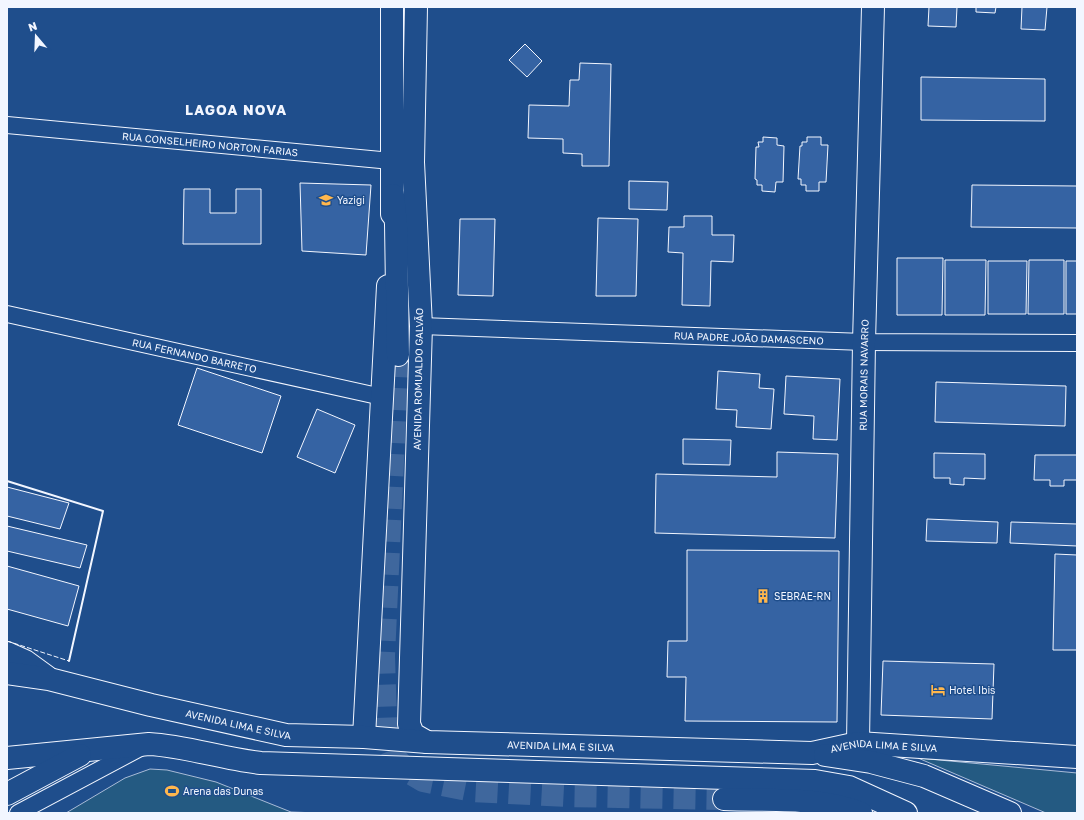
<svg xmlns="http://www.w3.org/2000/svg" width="1084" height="820" font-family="'Golos Text',sans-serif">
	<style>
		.green { fill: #245a82; stroke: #a8bbd7 }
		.building { fill: #3563a3; stroke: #f2f6ff }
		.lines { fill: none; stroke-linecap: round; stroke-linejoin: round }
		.primary-tunnel { stroke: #3f679d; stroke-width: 22; stroke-dasharray: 22 11; stroke-linecap: butt }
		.minor-casing { stroke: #f2f6ff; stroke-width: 18 }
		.secondary-casing { stroke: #f2f6ff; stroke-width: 24 }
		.primary-casing { stroke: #f2f6ff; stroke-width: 24 }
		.minor { stroke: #1f4e8c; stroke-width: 16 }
		.secondary { stroke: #1f4e8c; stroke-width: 22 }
		.primary { stroke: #1f4e8c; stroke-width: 22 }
		.fence { stroke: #f2f6ff; stroke-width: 1; stroke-dasharray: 5 2; stroke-linecap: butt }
		.wall { stroke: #f2f6ff; stroke-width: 2 }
		.labels { text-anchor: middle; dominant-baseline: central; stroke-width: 3; stroke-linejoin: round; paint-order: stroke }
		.street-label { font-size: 10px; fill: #f2f6ff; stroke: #1f4e8c }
		.poi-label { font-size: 10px; fill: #f2f6ff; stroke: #1f4e8c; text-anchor: start }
		.district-label { font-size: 14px; font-weight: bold; letter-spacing: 1px; fill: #f2f6ff; stroke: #1f4e8c }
	</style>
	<rect width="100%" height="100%" fill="#1f4e8c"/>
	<path class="green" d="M918,758L1077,773V813H1046Z
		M150,769L167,770L216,782L291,812L319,813H66L125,778Z"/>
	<path class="building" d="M929,7H957L956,27L928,26Z
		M976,7H996L995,13L976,12Z
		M1022,7H1047L1045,30L1021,29Z
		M525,44L542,61L527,77L509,60Z
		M580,63L611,64L609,166H582V154L563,153V139L528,138L529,105L569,106L570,80H579Z
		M921,77L1045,79V121L921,120Z
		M763,137L777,138V145L784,146L783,182H776L775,192L762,191V185H757V180L755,179L756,147H759L758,142H763Z
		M807,137H821V145H828L826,182H819V191H806V185H801V179H798L800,146H802V142H807Z
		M629,181L668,182L667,210L629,209Z
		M300,183L371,185L366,255L302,251Z
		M972,185L1077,186V228L971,227Z
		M184,189H210V213H236V189H261V244H183Z
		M684,216H712V235H734L733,262L711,261L710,306L682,305L683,253L668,252L669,227H684Z
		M598,218L638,219L636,296H596Z
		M460,219H495L493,296L458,295Z
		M897,258H943L942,315H897Z
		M945,260H986L985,315H945Z
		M1029,260H1064V314H1028Z
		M988,261H1027L1026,314H988Z
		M1066,261H1077V314H1066Z
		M197,368L281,396L262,453L178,425Z
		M718,371L760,374L759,388L774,389L771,429L736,427L737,410L716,409Z
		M786,376L840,379L837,440L813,439L814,416L784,414Z
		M936,382L1066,386L1065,426L935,422Z
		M317,409L355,425L335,473L297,457Z
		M683,439L731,440L730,465L683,464Z
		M777,452L838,454L835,538L655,533L656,474L777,477Z
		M934,453L985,454V479L964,478V485L950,484V478H934Z
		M1035,455H1077V480H1064V486H1050V480H1034Z
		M7,487L69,503L60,529L7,516Z
		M927,519L998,522L997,543L926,541Z
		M1011,522L1077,524V546L1010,543Z
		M7,526L87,545L80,568L7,551Z
		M687,550L839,551L837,722L685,721L686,677H667L668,641H687Z
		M1055,554L1077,555V650H1053Z
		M7,566L79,586L68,626L7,609Z
		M883,661L994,664L992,719L881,715Z"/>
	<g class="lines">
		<path class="primary-tunnel" d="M398,355L384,656L386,722L388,742L394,756L411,774L423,781L472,791L567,796L724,799"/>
		<defs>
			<g id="minor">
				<path id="s1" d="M7,125L402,162"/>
				<path id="s2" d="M7,314L382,397"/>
				<path id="s3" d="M421,326L864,342L1077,343"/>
				<path d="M18,813L142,747"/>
			</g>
			<g id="secondary">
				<path d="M416,7L413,162L421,326L409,724L413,734L427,742"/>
				<path d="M392,214V7"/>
				<path d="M364,737L388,286"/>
				<path id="s4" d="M858,743L864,342L873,7"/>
			</g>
			<g id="primary">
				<path d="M393,195L396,224L398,355"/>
				<path d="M7,653L25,661L47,677"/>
				<path id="s5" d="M7,673L49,679L151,705L286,735L364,737L427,742L812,753L858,743L1077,757"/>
				<path d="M825,755L871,762L924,776L1010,813"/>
				<path d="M7,758L149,744C186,746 223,759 261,763L815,781L849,787L906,813"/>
				<path d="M7,794L80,755"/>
				<path d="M724,799C767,801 820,796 861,813"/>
			</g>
		</defs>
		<use href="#minor" class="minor-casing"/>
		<use href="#secondary" class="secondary-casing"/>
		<use href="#primary" class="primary-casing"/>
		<use href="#minor" class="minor"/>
		<use href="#secondary" class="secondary"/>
		<use href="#primary" class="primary"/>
		<path class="fence" d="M7,641L69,661"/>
		<path class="wall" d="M7,481L103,511L69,661"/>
	</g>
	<defs>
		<symbol id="school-bare" viewBox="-9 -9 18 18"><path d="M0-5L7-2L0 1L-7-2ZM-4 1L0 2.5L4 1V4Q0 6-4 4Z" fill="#ffb74d" stroke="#1f4e8c" stroke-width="2.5" paint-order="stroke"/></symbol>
		<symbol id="building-bare" viewBox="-9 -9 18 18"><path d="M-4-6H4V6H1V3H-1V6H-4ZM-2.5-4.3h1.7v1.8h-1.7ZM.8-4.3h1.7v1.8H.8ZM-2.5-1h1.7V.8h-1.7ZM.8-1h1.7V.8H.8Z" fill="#ffb74d" stroke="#1f4e8c" stroke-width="2.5" paint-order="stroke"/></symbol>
		<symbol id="hotel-bare" viewBox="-9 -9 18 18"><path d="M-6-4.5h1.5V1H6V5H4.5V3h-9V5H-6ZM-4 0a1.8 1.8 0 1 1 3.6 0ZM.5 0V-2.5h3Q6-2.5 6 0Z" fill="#ffb74d" stroke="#1f4e8c" stroke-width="2.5" paint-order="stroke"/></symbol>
		<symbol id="stadium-bare" viewBox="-9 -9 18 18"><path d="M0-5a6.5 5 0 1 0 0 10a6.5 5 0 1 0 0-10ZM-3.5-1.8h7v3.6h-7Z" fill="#ffb74d" stroke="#1f4e8c" stroke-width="2.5" paint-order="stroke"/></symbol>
	</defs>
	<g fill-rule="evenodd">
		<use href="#school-bare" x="316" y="190" width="20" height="20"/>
		<use href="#building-bare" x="753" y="586" width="20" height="20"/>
		<use href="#hotel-bare" x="928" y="680" width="20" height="20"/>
		<use href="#stadium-bare" x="162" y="781" width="20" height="20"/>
	</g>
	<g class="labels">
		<g class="street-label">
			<text stroke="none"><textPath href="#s1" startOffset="204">RUA CONSELHEIRO NORTON FARIAS</textPath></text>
			<text stroke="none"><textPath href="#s3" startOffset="328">RUA PADRE JOÃO DAMASCENO</textPath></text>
			<text stroke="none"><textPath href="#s2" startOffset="192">RUA FERNANDO BARRETO</textPath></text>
			<text stroke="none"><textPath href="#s4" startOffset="368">RUA MORAIS NAVARRO</textPath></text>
			<text transform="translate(418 379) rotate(-89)">AVENIDA ROMUALDO GALVÃO</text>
			<text stroke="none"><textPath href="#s5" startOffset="237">AVENIDA LIMA E SILVA</textPath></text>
			<text stroke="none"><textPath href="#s5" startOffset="561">AVENIDA LIMA E SILVA</textPath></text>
			<text stroke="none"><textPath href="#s5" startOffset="885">AVENIDA LIMA E SILVA</textPath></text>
		</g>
		<g class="poi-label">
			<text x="337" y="200">Yazigi</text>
			<text x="774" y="596">SEBRAE-RN</text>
			<text x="949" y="690">Hotel Ibis</text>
			<text x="183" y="791">Arena das Dunas</text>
		</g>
		<g class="district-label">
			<text x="236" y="109">LAGOA NOVA</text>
		</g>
	</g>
	<rect width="1084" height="820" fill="none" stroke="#f2f6ff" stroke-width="16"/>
	<g transform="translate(36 36) rotate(341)" stroke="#1f4e8c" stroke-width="3" paint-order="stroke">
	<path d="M0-3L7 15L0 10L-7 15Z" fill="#f2f6ff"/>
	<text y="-6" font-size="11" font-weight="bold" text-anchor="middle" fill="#f2f6ff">N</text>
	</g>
</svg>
